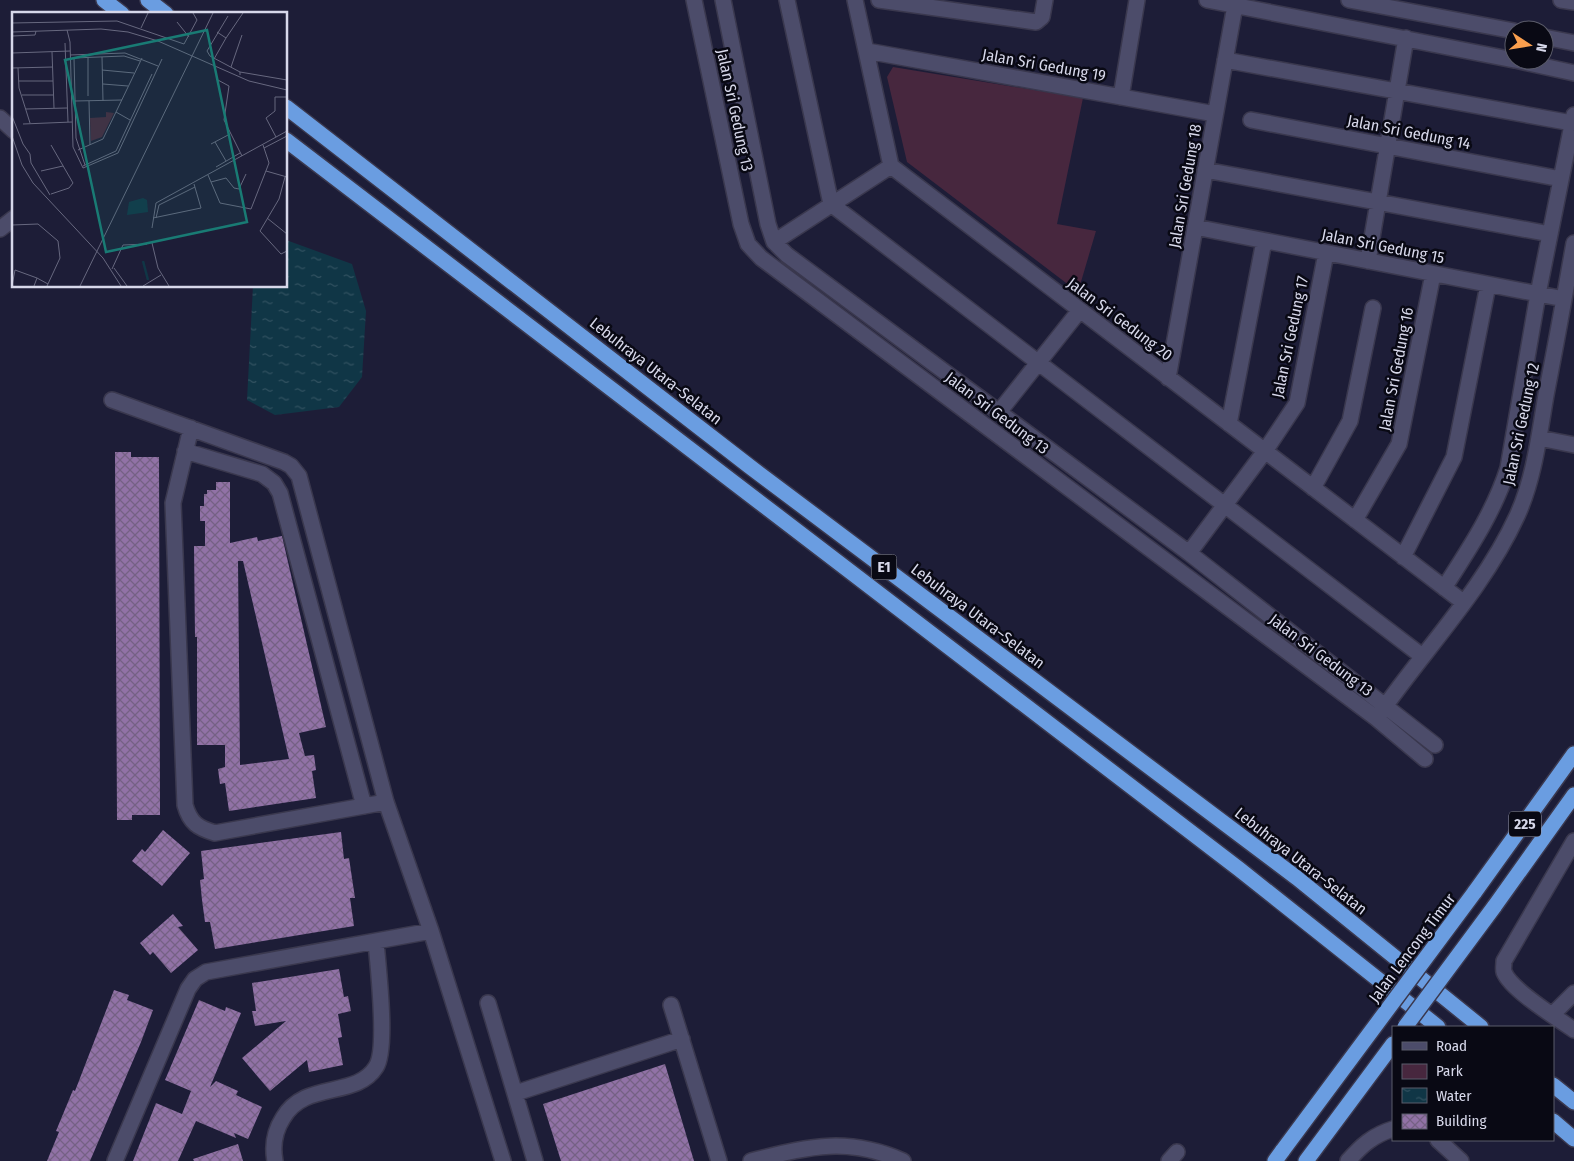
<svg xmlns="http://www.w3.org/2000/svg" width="1574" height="1161" font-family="'Fira Sans Condensed',sans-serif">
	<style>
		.green { fill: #47273e }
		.water { fill: url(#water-ripples) }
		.building { fill: url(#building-cross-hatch); fill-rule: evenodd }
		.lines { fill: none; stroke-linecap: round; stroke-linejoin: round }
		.minor-casing { stroke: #3a384e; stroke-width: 18 }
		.highway-casing { stroke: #3a384e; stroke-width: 18 }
		.minor { stroke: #4c4c6a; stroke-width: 15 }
		.highway { stroke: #6a9de1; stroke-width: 15 }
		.highway-bridge-casing { stroke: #3a384e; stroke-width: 18; stroke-linecap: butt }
		.highway-bridge { stroke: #6a9de1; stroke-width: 15 }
		.labels { text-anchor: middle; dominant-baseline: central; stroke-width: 5; stroke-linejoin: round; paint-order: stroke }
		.shield { fill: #090914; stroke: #999aaa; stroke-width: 1 }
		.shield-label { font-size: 15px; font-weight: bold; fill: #d7d8ea }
		.street-label { font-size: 16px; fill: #d7d8ea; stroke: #090914 }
		.inset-river { fill: none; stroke: #103646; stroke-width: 2.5 }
		.inset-road { fill: none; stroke: #67687f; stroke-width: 1 }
		.view { fill: #197b74; fill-opacity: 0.15; stroke: #197b74; stroke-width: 2.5 }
		.inset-edge { fill: none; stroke: #d7d8ea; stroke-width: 2.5 }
	</style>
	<defs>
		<pattern id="water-ripples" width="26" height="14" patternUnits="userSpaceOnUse" patternTransform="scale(1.25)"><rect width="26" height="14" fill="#103646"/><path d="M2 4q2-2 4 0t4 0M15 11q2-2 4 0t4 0" fill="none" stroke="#325261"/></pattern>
		<pattern id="building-cross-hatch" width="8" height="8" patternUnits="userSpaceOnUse" patternTransform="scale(1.25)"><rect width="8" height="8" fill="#9172a6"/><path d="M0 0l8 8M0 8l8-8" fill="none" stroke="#756184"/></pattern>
	</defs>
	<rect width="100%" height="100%" fill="#1d1d37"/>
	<path class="green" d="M893,67L1083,98L1057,224L1096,231L1078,292L907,162L887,77Z"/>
	<path class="water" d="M286,240L352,264L366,311L362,377L339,407L275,415L247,400L253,286H286Z"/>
	<path class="building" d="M115,452H131V457H159L160,815H132V820H117Z
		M216,482H230V543L257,537L258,541L282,536L326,727L299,733L305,756L314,755L316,770L312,771L316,798L229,811L225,783L220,784L218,769L225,767V745H197V637H195L194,546H205V521H200V506H204V494H207V490H216ZM238,561H243L289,759L240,765Z
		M163,830L190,853L162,886L132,861L142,849L145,852Z
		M341,832L344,859L349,858L355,898H350L354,926L215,949L210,922H205L202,900L200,880L204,879L201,851Z
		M173,914L183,926L178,927L198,950L171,973L153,952L150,955L140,943Z
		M339,969L344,997L348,996L351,1011L338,1014L342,1037L338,1038L343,1065L309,1072L307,1060L270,1091L242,1058L286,1021L255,1026L252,1011H256L252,983Z
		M114,990L129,995L127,1000L153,1010L141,1042L90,1161H47L59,1132L56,1131L73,1090L75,1091Z
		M199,1000L225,1011L226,1007L241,1013L210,1087L216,1081L238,1091L236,1095L262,1107L248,1139L234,1133L236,1138L196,1121L178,1161H133L156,1103L182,1114L191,1091L165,1080Z
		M665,1064L694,1161H561L543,1104Z
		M238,1144L243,1161H194L193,1159Z"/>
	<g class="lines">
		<defs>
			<path id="minor" d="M694,0L741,224L748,244L761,258L1376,718L1425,759
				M723,0L768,224L774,242L787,255L1189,553L1435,745
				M787,0L831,204L1422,656
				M855,0L891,166L1463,602
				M879,0L1036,22L1042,17L1045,0
				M1207,0L1514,60
				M1349,0L1514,31
				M1561,0L1574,2
				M1544,37L1574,43
				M867,51L1215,114
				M1225,60L1572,123
				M1515,60L1574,73
				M1121,97L1137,0
				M0,118L14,131
				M1251,120L1561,179
				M1205,170L1550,234
				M1195,227L1564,299
				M0,229L14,218
				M774,242L891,166
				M1368,261L1406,38
				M1168,378L1236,0
				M112,400L284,462L291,466L299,476L386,802L431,931L503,1161
				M999,412L1080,310
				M1229,424L1264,241
				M191,428L173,503L185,805C190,823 198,828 215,833L386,802
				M1539,438L1574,445
				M185,451L262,474L274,483L280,493L364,806
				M1313,488L1350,421L1373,308
				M1355,520L1399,444L1433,274
				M1189,553L1265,451L1297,403L1326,253
				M1403,557L1454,457L1488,285
				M1444,588C1469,549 1494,512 1508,468L1538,294L1574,115
				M1381,712C1426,648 1484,588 1517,516C1534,479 1539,436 1546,395C1556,344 1565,294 1574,243
				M1574,841L1504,961C1504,965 1503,969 1504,972C1511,990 1557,1018 1574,1030
				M488,1003L535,1161
				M671,1005L719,1161
				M1552,1015L1574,993
				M516,1093L682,1039
				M1438,1140L1461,1161
				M115,1161L188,989L195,979L206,972L431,931
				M275,1161C272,1145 274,1132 283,1118C305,1080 356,1099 376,1067C388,1049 378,967 376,942
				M751,1161C808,1147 846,1136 903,1161
				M1169,1161L1177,1152
				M1348,1161C1361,1146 1373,1135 1393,1129"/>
			<path id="highway" d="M104,0L122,14
				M148,0L166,14
				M286,107L749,466L1297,878L1481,1027
				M286,140L1239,869L1438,1027
				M1474,893L1574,754
				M1494,907L1574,795
				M1553,1085L1574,1102
				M1553,1121L1574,1139
				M1275,1161L1283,1150
				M1306,1161L1393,1044"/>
		</defs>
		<use href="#minor" class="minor-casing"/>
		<use href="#highway" class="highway-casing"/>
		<use href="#minor" class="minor"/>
		<use href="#highway" class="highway"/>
		<defs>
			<path id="highway-bridge" d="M1405,1027L1494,907
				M1283,1150L1474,893"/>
		</defs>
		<use href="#highway-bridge" class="highway-bridge-casing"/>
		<use href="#highway-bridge" class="highway-bridge"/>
	</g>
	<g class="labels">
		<g class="shield">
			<rect x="871.5" y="554.5" width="25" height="25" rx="4"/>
			<rect x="1509" y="811.5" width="32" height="25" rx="4"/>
		</g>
		<g class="shield-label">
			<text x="884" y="567">E1</text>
			<text x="1525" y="824">225</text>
		</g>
		<g class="street-label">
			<text transform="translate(1044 65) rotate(10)">Jalan Sri Gedung 19</text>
			<text transform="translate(735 110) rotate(78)">Jalan Sri Gedung 13</text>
			<text transform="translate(1409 132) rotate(11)">Jalan Sri Gedung 14</text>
			<text transform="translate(1185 186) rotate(-80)">Jalan Sri Gedung 18</text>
			<text transform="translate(1383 246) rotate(11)">Jalan Sri Gedung 15</text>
			<text transform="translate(1120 319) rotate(37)">Jalan Sri Gedung 20</text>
			<text transform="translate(1290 337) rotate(-78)">Jalan Sri Gedung 17</text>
			<text transform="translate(1396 369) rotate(-79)">Jalan Sri Gedung 16</text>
			<text transform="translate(656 371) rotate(38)">Lebuhraya Utara–Selatan</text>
			<text transform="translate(997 413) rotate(37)">Jalan Sri Gedung 13</text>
			<text transform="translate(1521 424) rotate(-78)">Jalan Sri Gedung 12</text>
			<text transform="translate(978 616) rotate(37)">Lebuhraya Utara–Selatan</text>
			<text transform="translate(1321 655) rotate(37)">Jalan Sri Gedung 13</text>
			<text transform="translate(1301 861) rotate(38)">Lebuhraya Utara–Selatan</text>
			<text transform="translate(1412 948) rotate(-53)">Jalan Lencong Timur</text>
		</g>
	</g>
	<g transform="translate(12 12)">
		<rect width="275" height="275" fill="#1d1d37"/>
		<path d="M94,100L102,101L90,125L79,129L78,106L94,105Z" fill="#47273e"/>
		<path d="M131,186L135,188L136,200L115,203L117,190Z" fill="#103646"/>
		<path class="inset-river" d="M131,249L136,268"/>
		<path class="inset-road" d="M216,4L195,39L198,44L228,60V63M165,10L177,25M0,11L105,9L172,32L185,8L181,1M129,16L136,1M55,18L58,30L61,135L71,156L106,141L150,47M0,20L89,17L116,20L146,29L237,69L275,78M205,20L214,26L231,1M0,24L23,23L24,19M53,31L56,110M40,40L42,96M0,41L58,39M58,43L113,41L146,54M76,45V84M90,45L91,89M202,47L214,26M219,55L230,23M0,56L41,55M6,56L7,76L18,111M90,58L122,61M228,60L275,68M204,67L217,74L212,108L230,144M7,69H41M91,72L116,74M10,83H41M63,89L110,88M77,89L78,133M14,97L55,96M104,100L118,108M0,104L11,132L18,142L19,151L38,183M11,112L60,110M0,124L10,153L21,171L91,246L109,274M264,125L254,106L263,99V85H275M203,130L214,149M199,132L218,122M252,136L275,124M66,138L91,127L130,46M73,153L64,126L62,46L112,44L128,49M71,154L104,139L140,62M204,155L228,141M29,159L51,154M254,159L275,165M196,163L208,191L239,197L257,151L251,133M273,165L267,187L248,219L269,242L275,239M199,170L214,166L222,176L227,177L234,162M39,182L57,176L61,171L39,133M141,206L189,196L182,172M144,206L147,193L183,175M255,206L275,222M0,213L26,212L46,229L48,246L35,274M140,216L144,191L275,119M140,231L146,256L157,274M102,256L115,274M100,257L111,233L135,232M0,274L3,258L25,266M22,274L25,266L36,272M68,274L201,1M131,274L149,263"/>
		<path class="view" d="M195,18L235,210L94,240L53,48Z"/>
		<rect width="275" height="275" class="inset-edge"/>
	</g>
	<rect x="1392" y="1026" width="162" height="115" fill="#090914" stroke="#5b5c6a"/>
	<rect x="1402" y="1042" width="25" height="8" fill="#4c4c6a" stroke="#5b5c6a"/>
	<text x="1436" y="1051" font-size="15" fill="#d7d8ea">Road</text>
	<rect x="1402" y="1064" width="25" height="15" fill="#47273e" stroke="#5b5c6a"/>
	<text x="1436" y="1076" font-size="15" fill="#d7d8ea">Park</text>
	<rect x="1402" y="1088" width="25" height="15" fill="url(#water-ripples)" stroke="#5b5c6a"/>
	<text x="1436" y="1101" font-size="15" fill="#d7d8ea">Water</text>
	<rect x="1402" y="1114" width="25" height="15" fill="url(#building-cross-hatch)" stroke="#5b5c6a"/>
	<text x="1436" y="1126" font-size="15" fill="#d7d8ea">Building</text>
	<g transform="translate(1529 45) rotate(102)"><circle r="24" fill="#090914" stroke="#5b5c6a"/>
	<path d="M0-4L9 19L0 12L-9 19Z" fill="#fa9f4e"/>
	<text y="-8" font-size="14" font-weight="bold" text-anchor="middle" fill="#d7d8ea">N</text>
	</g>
</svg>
